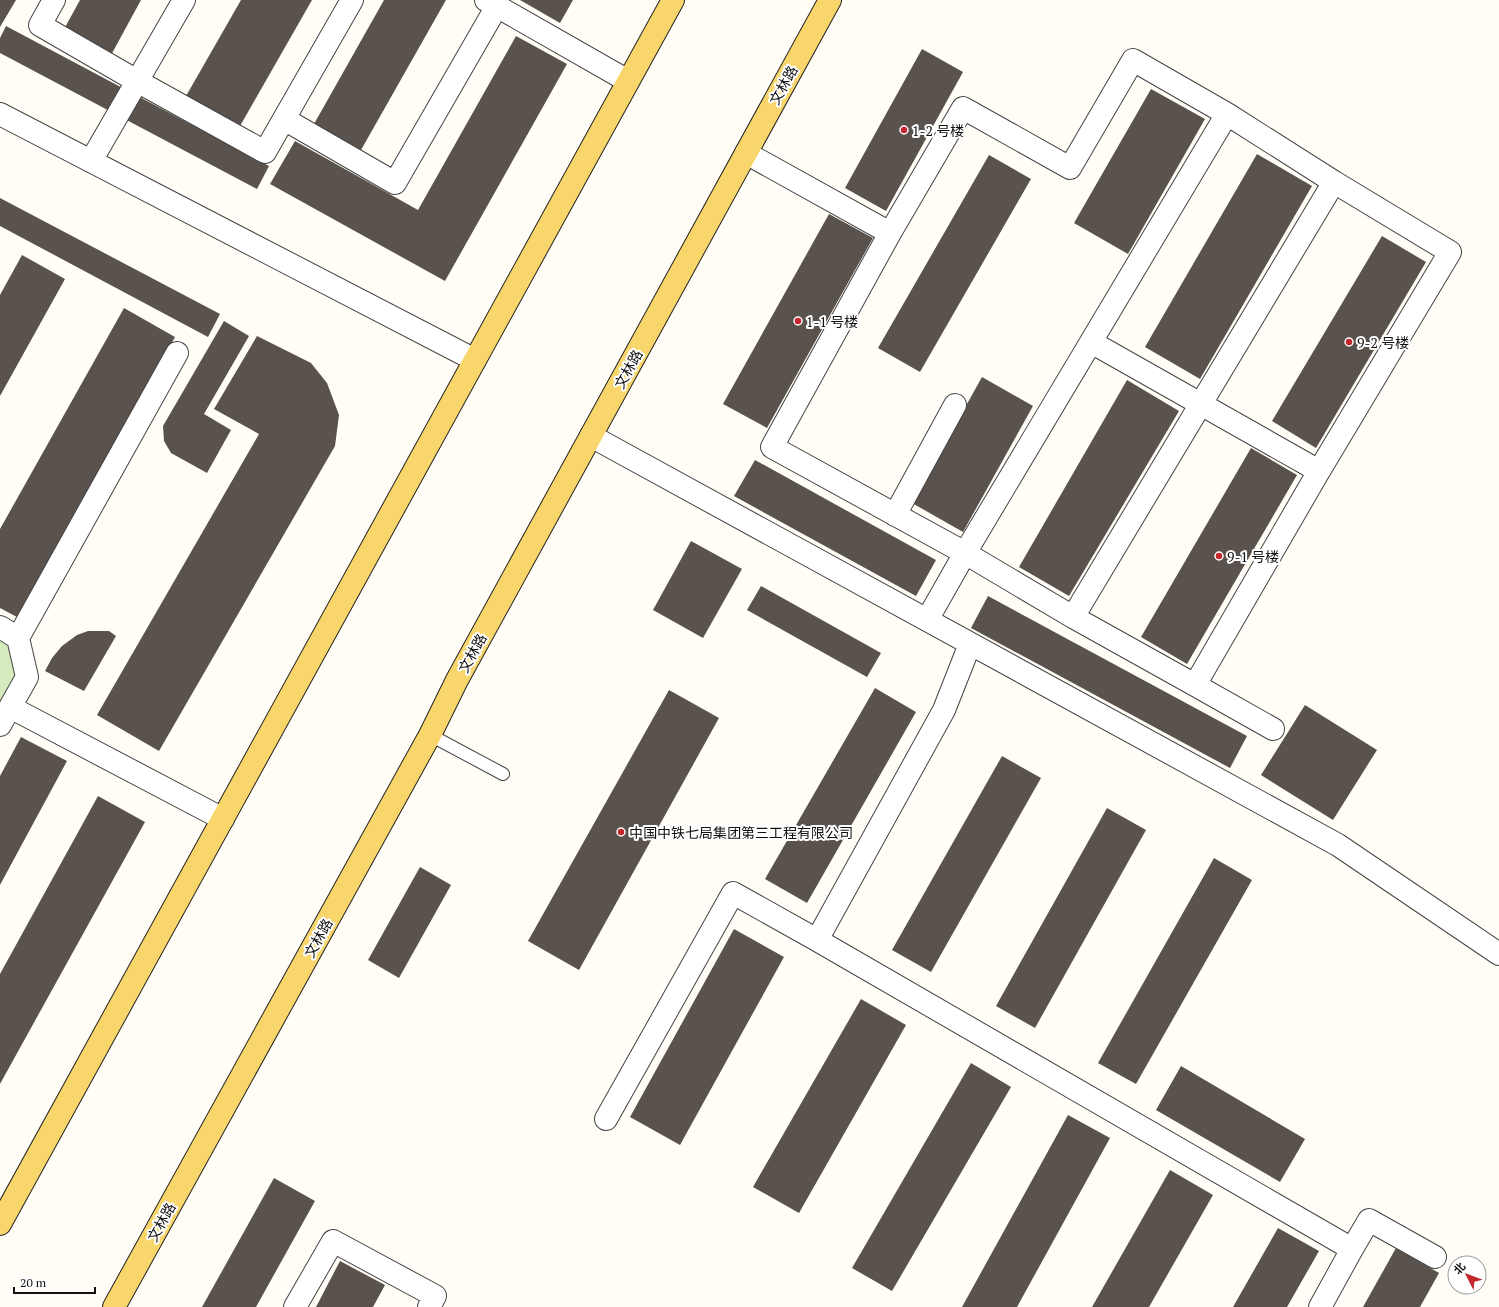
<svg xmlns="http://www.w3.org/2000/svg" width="1499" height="1307" font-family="'PT Serif','Noto Sans SC',serif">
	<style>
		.green { fill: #d5ebbd }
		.building { fill: #5a524d }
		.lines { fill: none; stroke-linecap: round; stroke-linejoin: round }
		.service-casing { stroke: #444; stroke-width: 14 }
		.minor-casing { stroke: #444; stroke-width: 24 }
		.tertiary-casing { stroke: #444; stroke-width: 24 }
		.primary-casing { stroke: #222; stroke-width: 24 }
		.service { stroke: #fff; stroke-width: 12 }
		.minor { stroke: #fff; stroke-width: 22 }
		.tertiary { stroke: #fff; stroke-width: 22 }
		.primary { stroke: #f9d66b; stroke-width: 22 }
		.poi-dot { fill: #c4262e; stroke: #fff; stroke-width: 1.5 }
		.labels { text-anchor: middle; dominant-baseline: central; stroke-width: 4; stroke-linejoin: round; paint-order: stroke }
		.street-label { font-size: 14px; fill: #111; stroke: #fff }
		.poi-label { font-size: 14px; fill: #111; stroke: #fff; text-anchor: start }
	</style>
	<rect width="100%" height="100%" fill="#fffdf5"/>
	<path class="green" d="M0,634L10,639L18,676L0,709Z"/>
	<path class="building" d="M0,0H16L0,27Z
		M80,0H141L110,57L63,31Z
		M241,0H312L240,126L186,96Z
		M384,0H446L361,150L314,124Z
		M520,0H573L560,23Z
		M6,26L269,166L257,189L0,53V38Z
		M516,36L567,64L445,281L270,184L295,141L418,210Z
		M922,49L963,72L886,211L845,188Z
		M1151,89L1205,119L1128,254L1074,223Z
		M1257,154L1312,186L1200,379L1145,347Z
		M989,155L1031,179L920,372L878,348Z
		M0,198L220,314L208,337L0,226Z
		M829,214L873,238L767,428L723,404Z
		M1382,236L1426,262L1316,448L1272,421Z
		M22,255L65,279L0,396V295Z
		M124,308L175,337L17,617L0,608V529Z
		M224,321L249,336L204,414L231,430L207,473L171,453L164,441L163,426Z
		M257,336L311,363L327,383L339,415L335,446L159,751L97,715L259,434L214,409Z
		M982,377L1033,406L963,532L912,503Z
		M1127,380L1179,411L1069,596L1019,567Z
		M1251,448L1297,475L1187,664L1141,637Z
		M755,460L936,560L916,596L734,496Z
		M691,541L742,569L703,638L653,610Z
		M761,586L881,653L867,677L747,610Z
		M988,596L1247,736L1230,768L971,628Z
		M88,631H109L116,636L84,691L45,671L52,658L62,646L77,635Z
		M875,688L916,712L807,903L765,879Z
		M669,690L719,718L579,970L528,941Z
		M1305,705L1377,750L1333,820L1261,775Z
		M21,737L67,761L0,885V776Z
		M1002,756L1041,778L931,972L892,950Z
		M98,796L145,822L0,1084V974Z
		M1107,808L1146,830L1035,1028L996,1006Z
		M1214,858L1252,880L1136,1084L1098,1063Z
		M420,867L451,885L399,978L368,960Z
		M734,929L784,957L680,1145L630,1117Z
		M861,999L906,1025L799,1213L753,1187Z
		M971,1063L1011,1087L892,1291L852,1268Z
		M1181,1066L1305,1139L1280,1182L1156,1110Z
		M1068,1115L1110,1138L1017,1307H962Z
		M1170,1170L1213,1195L1149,1307H1092Z
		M274,1178L315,1201L256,1307H202Z
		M1278,1228L1319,1251L1287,1307H1233Z
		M1396,1248L1439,1273L1420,1307H1363Z
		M340,1261L385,1285L373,1307H316Z"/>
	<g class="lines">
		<defs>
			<path id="service" d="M430,735L503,774"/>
			<path id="minor" d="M54,0L40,25L137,81L265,152L352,0
				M486,0L628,81
				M284,119L395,183L497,6
				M746,153L890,233
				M91,161L184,0
				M591,436L1338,845L1499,954
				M1319,471L1450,252L1334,182
				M895,515L955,405
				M1073,617L1195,685L1319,471L1091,342
				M927,620L965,553L772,447L890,233L963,108L1070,168L1133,60L1227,114L965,553L1073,617L1334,182L1227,114
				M0,627L18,638
				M1195,685L1273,729
				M10,707L223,819
				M0,725L27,677L18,638L177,353
				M817,940L1352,1249L1320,1307
				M606,1119L733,893L817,940L944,710L970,644
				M1352,1249L1369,1220L1435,1257
				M295,1307L333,1241L435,1296L429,1307"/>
			<path id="tertiary" d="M0,114L475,360"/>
			<path id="primary" d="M0,1224L673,0
				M114,1307L430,735L457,680L830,0"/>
		</defs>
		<use href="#service" class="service-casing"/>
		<use href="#minor" class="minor-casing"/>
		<use href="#tertiary" class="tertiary-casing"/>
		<use href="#primary" class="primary-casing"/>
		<use href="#service" class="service"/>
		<use href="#minor" class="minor"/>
		<use href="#tertiary" class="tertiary"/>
		<use href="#primary" class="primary"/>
	</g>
	<g class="poi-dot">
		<circle cx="904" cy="130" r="4"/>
		<circle cx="798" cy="321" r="4"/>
		<circle cx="1349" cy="342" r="4"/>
		<circle cx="1219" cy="556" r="4"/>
		<circle cx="621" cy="832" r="4"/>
	</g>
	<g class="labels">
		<g class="street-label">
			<text transform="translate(783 85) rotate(-61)">文林路</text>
			<text transform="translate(628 369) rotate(-61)">文林路</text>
			<text transform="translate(472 653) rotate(-61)">文林路</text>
			<text transform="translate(318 938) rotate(-61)">文林路</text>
			<text transform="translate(161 1222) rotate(-61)">文林路</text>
		</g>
		<g class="poi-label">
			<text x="912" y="130">1-2 号楼</text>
			<text x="806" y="321">1-1 号楼</text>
			<text x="1357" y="342">9-2 号楼</text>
			<text x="1227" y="556">9-1 号楼</text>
			<text x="629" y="832">中国中铁七局集团第三工程有限公司</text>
		</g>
	</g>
	<g transform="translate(1467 1275) rotate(312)"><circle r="19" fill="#ffffff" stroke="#a0a0a0"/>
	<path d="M0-3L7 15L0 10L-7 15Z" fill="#c4262e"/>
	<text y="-6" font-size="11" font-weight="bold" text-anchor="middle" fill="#111111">北</text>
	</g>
	<path d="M14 1287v6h81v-6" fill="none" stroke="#111111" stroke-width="2"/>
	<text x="20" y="1287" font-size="12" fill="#111111" stroke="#ffffff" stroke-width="3" paint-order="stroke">20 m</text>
</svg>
